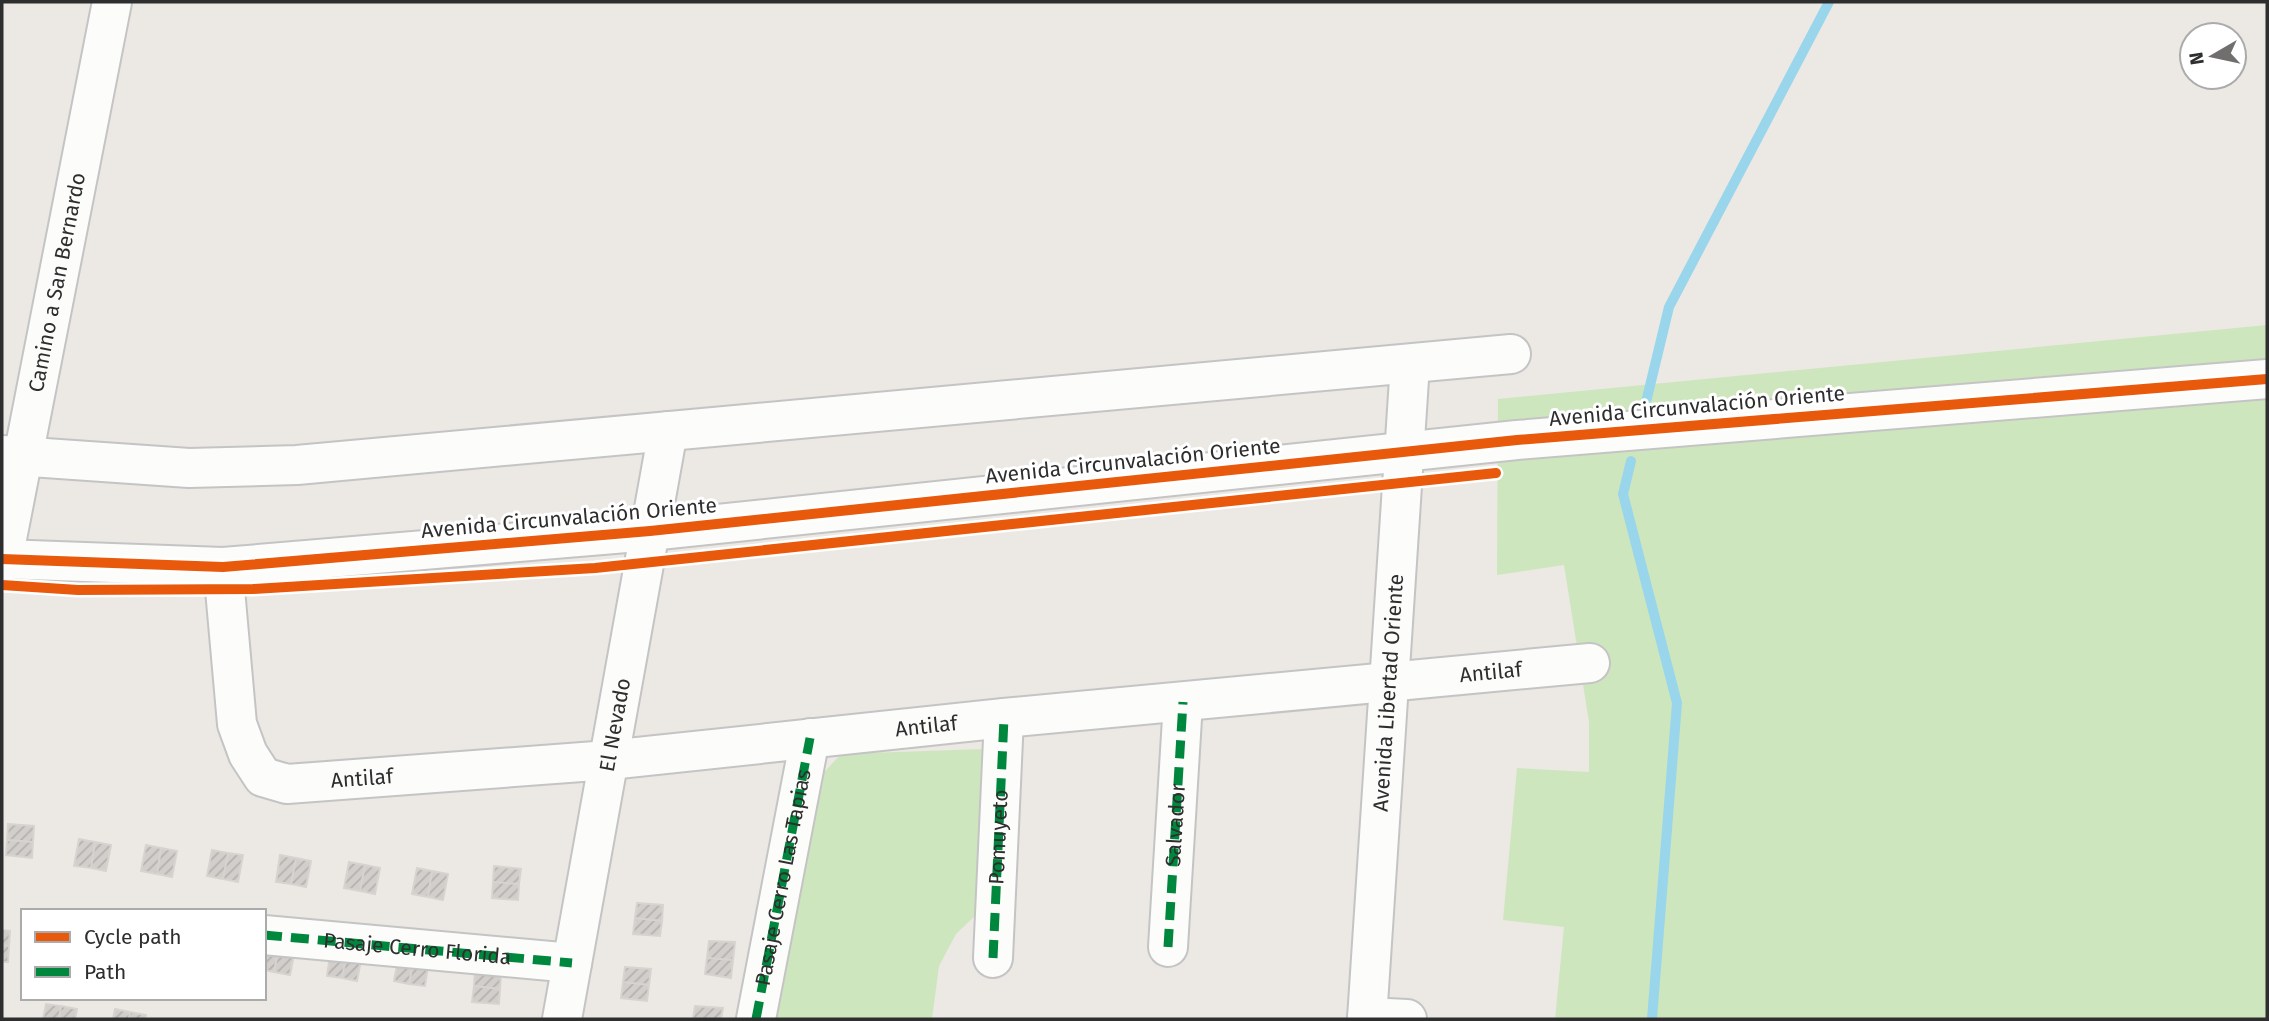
<svg xmlns="http://www.w3.org/2000/svg" width="2269" height="1021" font-family="'Fira Sans',sans-serif">
	<style>
		.green { fill: #cee6be }
		.lines { fill: none; stroke-linecap: round; stroke-linejoin: round }
		.stream { stroke: #99d6ec; stroke-width: 10 }
		.building { fill: url(#building-hatch); stroke: #d7d4d0; stroke-width: 2 }
		.minor-casing { stroke: #c5c4c5; stroke-width: 42 }
		.tertiary-casing { stroke: #c5c4c5; stroke-width: 42 }
		.minor { stroke: #fcfcfb; stroke-width: 38 }
		.tertiary { stroke: #fcfcfb; stroke-width: 38 }
		.quiet { stroke: #00873e; stroke-width: 9; stroke-dasharray: 18 9; stroke-linecap: butt }
		.cycleway-casing { stroke: #fff; stroke-width: 15 }
		.cycleway { stroke: #e8590c; stroke-width: 10 }
		.labels { text-anchor: middle; dominant-baseline: central; stroke-width: 6; stroke-linejoin: round; paint-order: stroke }
		.street-label { font-size: 21px; fill: #2e2e2e; stroke: #fff }
	</style>
	<defs>
		<pattern id="building-hatch" width="6" height="6" patternUnits="userSpaceOnUse" patternTransform="scale(1.75)"><rect width="6" height="6" fill="#d1cecb"/><path d="M-1 1l2-2M0 6l6-6M5 7l2-2" fill="none" stroke="#b4b1af"/></pattern>
	</defs>
	<rect width="100%" height="100%" fill="#ece8e4"/>
	<path class="green" d="M2267,325V1019H1555L1564,927L1503,920L1517,768L1589,772V722L1564,565L1497,575L1498,399Z
		M982,749L976,915L956,934L939,966L932,1019H773L818,779L841,754Z"/>
	<g class="lines">
		<path class="stream" d="M1647,398L1669,307L1829,2
			M1631,461L1623,494L1677,703L1652,1019"/>
	</g>
	<path class="building" d="M8,824L34,826L33,842L7,840Z
		M79,839L95,842L91,868L74,866Z
		M7,840L33,842L32,858L6,855Z
		M95,842L111,845L106,871L91,868Z
		M146,845L161,848L157,874L141,871Z
		M161,848L177,851L172,877L157,874Z
		M212,850L228,853L223,879L207,876Z
		M228,853L243,855L238,882L223,879Z
		M280,855L296,858L291,884L276,882Z
		M296,858L311,861L306,887L291,884Z
		M349,862L365,865L360,891L344,888Z
		M365,865L380,868L375,894L360,891Z
		M494,866L521,869L519,884L493,882Z
		M417,868L432,871L428,897L412,894Z
		M432,871L448,874L443,900L428,897Z
		M493,882L519,884L518,900L492,898Z
		M637,903L663,905L662,921L635,918Z
		M635,918L662,921L660,936L633,934Z
		M2,930L10,931L9,946L2,945Z
		M709,941L735,942L733,960L707,958Z
		M264,943L279,946L274,972L264,970Z
		M2,945L9,946L8,962H2Z
		M279,946L295,949L290,975L274,972Z
		M331,949L347,952L342,978L327,976Z
		M347,952L362,955L357,981L342,978Z
		M399,955L414,957L409,984L394,981Z
		M414,957L429,960L425,986L409,984Z
		M707,958L733,960L731,978L705,974Z
		M625,967L651,969L649,985L623,982Z
		M475,970L501,973L500,989L474,986Z
		M623,982L649,985L647,1001L621,998Z
		M474,986L500,989L499,1004L472,1002Z
		M46,1004L61,1006L59,1019H43Z
		M61,1006L77,1009L75,1019H59Z
		M695,1006L723,1008L721,1019H693Z
		M115,1009L130,1012L129,1019H113Z
		M130,1012L146,1015L145,1019H129Z"/>
	<g class="lines">
		<defs>
			<g id="minor">
				<path d="M2,455L189,468L297,465L1511,354"/>
				<path d="M2,559L223,567L650,531L1517,440L2267,379"/>
				<path id="s1" d="M223,567L237,724L248,754L263,777L287,784L609,760L1004,718L1590,663"/>
				<path d="M264,935L572,963"/>
				<path id="s2" d="M1168,947L1183,702"/>
				<path id="s3" d="M993,958L1004,718"/>
				<path d="M1367,1017L1407,1019"/>
				<path id="s4" d="M562,1019L668,431"/>
				<path id="s5" d="M756,1019L810,738"/>
				<path id="s6" d="M1367,1019L1410,364"/>
			</g>
			<g id="tertiary">
				<path id="s7" d="M2,564L112,2"/>
			</g>
		</defs>
		<use href="#minor" class="minor-casing"/>
		<use href="#tertiary" class="tertiary-casing"/>
		<use href="#minor" class="minor"/>
		<use href="#tertiary" class="tertiary"/>
		<g class="quiet">
			<path id="s8" d="M264,935L572,963"/>
			<path d="M1168,947L1183,702"/>
			<path d="M993,958L1004,718"/>
			<path d="M756,1019L810,738"/>
		</g>
		<defs>
			<path id="cycleway" d="M2,559L223,567L650,531L1517,440L2267,379
				M2,585L78,590L253,589L595,568L1496,473"/>
		</defs>
		<use href="#cycleway" class="cycleway-casing"/>
		<use href="#cycleway" class="cycleway"/>
	</g>
	<g class="labels">
		<g class="street-label">
			<text stroke="none"><textPath href="#s7" startOffset="287">Camino a San Bernardo</textPath></text>
			<text transform="translate(1697 406) rotate(-5)">Avenida Circunvalación Oriente</text>
			<text transform="translate(1133 461) rotate(-6)">Avenida Circunvalación Oriente</text>
			<text transform="translate(569 518) rotate(-5)">Avenida Circunvalación Oriente</text>
			<text stroke="none"><textPath href="#s1" startOffset="1451">Antilaf</textPath></text>
			<text stroke="none"><textPath href="#s6" startOffset="327">Avenida Libertad Oriente</textPath></text>
			<text stroke="none"><textPath href="#s4" startOffset="299">El Nevado</textPath></text>
			<text stroke="none"><textPath href="#s1" startOffset="884">Antilaf</textPath></text>
			<text stroke="none"><textPath href="#s1" startOffset="317">Antilaf</textPath></text>
			<text stroke="none"><textPath href="#s2" startOffset="122">Salvador</textPath></text>
			<text stroke="none"><textPath href="#s3" startOffset="121">Pomuyeto</textPath></text>
			<text stroke="none"><textPath href="#s5" startOffset="144">Pasaje Cerro Las Tapias</textPath></text>
			<text stroke="none"><textPath href="#s8" startOffset="154">Pasaje Cerro Florida</textPath></text>
		</g>
	</g>
	<rect width="2269" height="1021" fill="none" stroke="#2e2e2e" stroke-width="7"/>
	<rect x="21" y="909" width="245" height="91" fill="#ffffff" stroke="#ababab" stroke-width="2"/>
	<rect x="35" y="932" width="35" height="10" fill="#e8590c" stroke="#ababab" stroke-width="2"/>
	<text x="84" y="944" font-size="21" fill="#2e2e2e">Cycle path</text>
	<rect x="35" y="967" width="35" height="10" fill="#00873e" stroke="#ababab" stroke-width="2"/>
	<text x="84" y="979" font-size="21" fill="#2e2e2e">Path</text>
	<g transform="translate(2213 56) rotate(261)"><circle r="33" fill="#ffffff" stroke="#ababab" stroke-width="2"/>
	<path d="M0-5L12 26L0 18L-12 26Z" fill="#706f6e"/>
	<text y="-10" font-size="19" font-weight="bold" text-anchor="middle" fill="#2e2e2e">N</text>
	</g>
</svg>
